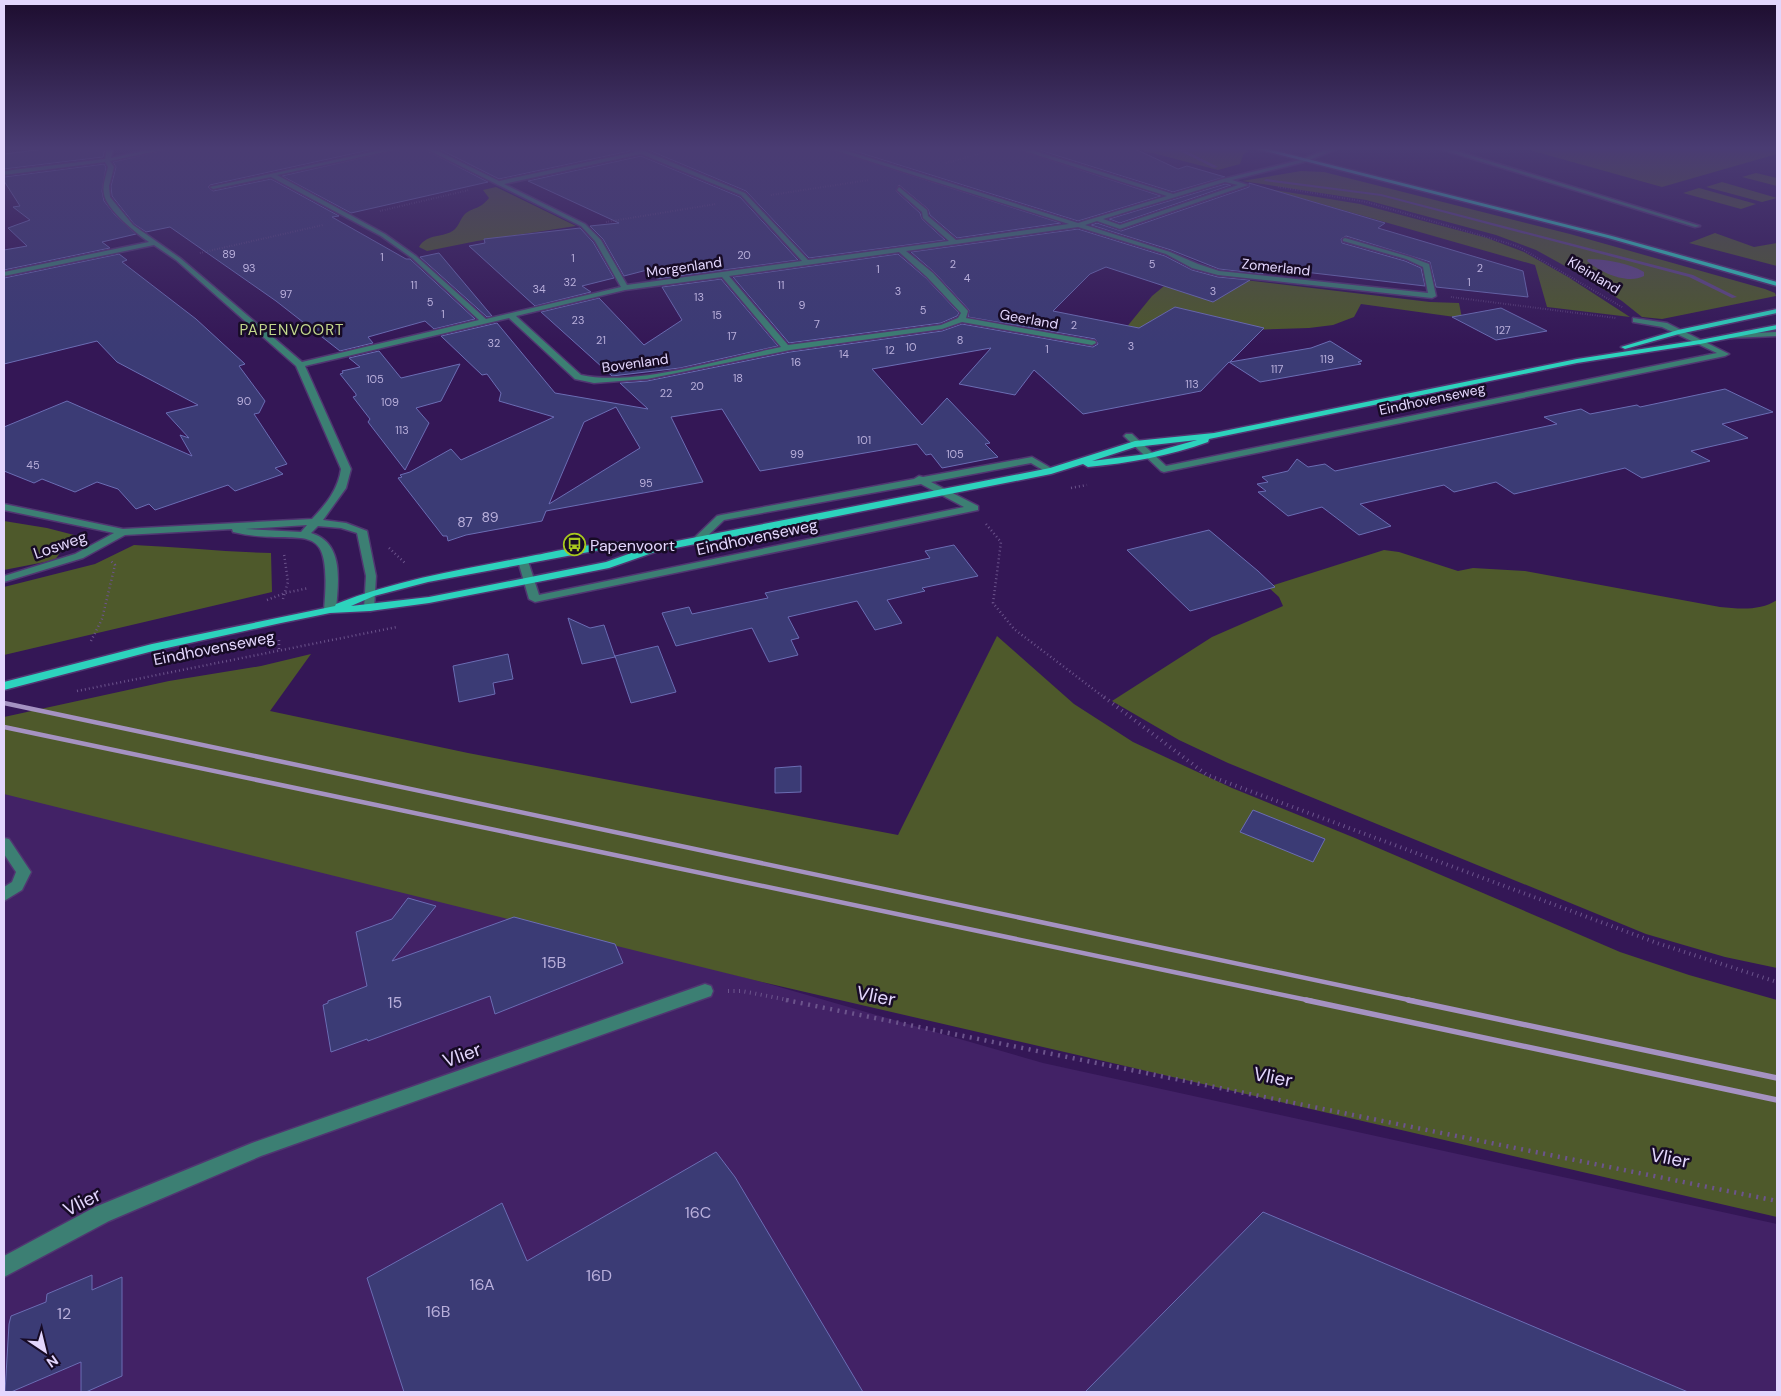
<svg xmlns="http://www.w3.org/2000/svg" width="1781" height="1396" font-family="'DM Sans',sans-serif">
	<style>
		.built { fill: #422266 }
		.green { fill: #4e592b }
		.water { fill: #5f4883 }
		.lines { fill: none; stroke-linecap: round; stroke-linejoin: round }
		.stream { fill: #5f4883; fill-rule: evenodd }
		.building { fill: #3b3b75; stroke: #6b6db4; fill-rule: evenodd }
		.minor-casing { stroke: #503671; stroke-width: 3 }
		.major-casing { stroke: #503671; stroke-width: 3 }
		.path-far3 { stroke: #6c548c; stroke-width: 2; stroke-dasharray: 0.5 2; stroke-linecap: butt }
		.path-far2 { stroke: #6c548c; stroke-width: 2.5; stroke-dasharray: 1 3; stroke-linecap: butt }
		.path-far1 { stroke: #6c548c; stroke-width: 4; stroke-dasharray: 1 4.5; stroke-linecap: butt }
		.path { stroke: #6c548c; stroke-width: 4.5; stroke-dasharray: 2 5.5; stroke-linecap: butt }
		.minor { fill: #3c7f73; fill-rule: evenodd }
		.major { fill: #2dd3bd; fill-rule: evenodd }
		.rail-far1 { stroke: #a592c2; stroke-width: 4.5 }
		.rail { stroke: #a592c2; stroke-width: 5.5 }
		.labels { text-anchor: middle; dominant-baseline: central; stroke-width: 5; stroke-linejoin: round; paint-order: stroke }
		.far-number-label { font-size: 11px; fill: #b9afdb }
		.far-street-label { font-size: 14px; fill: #e3d6fd; stroke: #170b26 }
		.number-label { font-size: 14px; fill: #b9afdb }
		.far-neighbourhood-label { font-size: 15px; letter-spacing: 1px; fill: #c4d88d; stroke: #170b26 }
		.street-label { font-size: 16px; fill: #e3d6fd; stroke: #170b26 }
		.poi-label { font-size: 16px; fill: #e3d6fd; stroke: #170b26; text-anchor: start }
		.near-number-label { font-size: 16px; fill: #b9afdb }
		.near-street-label { font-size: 19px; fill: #e3d6fd; stroke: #170b26 }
	</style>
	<rect width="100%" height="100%" fill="#341756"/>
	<path class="built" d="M4,781L762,982L1043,1063L1777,1224V1392H4Z"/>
	<path class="green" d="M1137,149H1242L1248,151L1243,155L1240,164L1218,170Z
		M1526,149H1777V154L1662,187Z
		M1301,171L1324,172L1570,234L1765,289L1775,293L1776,296L1662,319L1642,317L1622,301L1583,276L1536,250L1496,235L1366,200L1242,181Z
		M1756,173L1777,178V186L1742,177Z
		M1722,182L1777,198L1762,202L1706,187Z
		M496,187L576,226L477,241L427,251L419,247C427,233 444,238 454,230C459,226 461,217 466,213C475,207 480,209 489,198L483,190Z
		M1699,188L1756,204L1741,209L1683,193Z
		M1269,189L1360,204L1487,238L1524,252L1568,277L1630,317L1547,307L1535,265Z
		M1715,233L1754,247L1777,243V266L1689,243Z
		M1203,275L1430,302L1459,303L1462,318L1361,304L1354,317L1333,325L1309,328L1121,334L1152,296L1175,277Z
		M4,521L47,528L78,536L66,544L55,560L4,570Z
		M134,545C180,547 225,552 271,553L272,592L4,655V587L95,564Z
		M1384,550L1399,552L1458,571L1473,568L1525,571L1720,607C1740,609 1760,611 1777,600V968L1725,957L1646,934L1228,763L1179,740L1112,701L1212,637L1283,606L1279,597L1268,587Z
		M997,636L1074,704L1133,742L1232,788L1355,838L1620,952L1689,975L1777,1000V1217L762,982L4,794V717L169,681L261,666L311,654L270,711L468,753L898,835Z"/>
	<path class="water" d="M1588,259C1605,259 1629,263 1644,272V276C1627,285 1600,272 1587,261Z"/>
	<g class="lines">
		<path class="stream" d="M1176,149H1182L1218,167L1214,168Z
			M1266,179L1381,194L1693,275L1737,297L1732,298L1689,277L1381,196L1264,181Z"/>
	</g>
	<path class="building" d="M45,149H105L103,157L4,169V154Z
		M168,149H374L210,185L208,187L213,191L271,179L339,216L332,217L406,259H410L475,319L434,329L425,321L368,337L373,343L340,351L276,301L170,227L146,232L134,224L112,196L111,186L116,167L113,162Z
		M400,149H424L488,182L351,213L282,176Z
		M439,149H628L630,151L499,179Z
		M646,149H829L1061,223L957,238L930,215L928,209L899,185L896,191L920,213L922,219L945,240L809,258L746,191Z
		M848,149H1016L1161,196L1078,221Z
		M1036,149H1135L1178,169L1187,166L1225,177L1173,192Z
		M641,156L740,197L798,260L657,279L651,269L624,276L603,239L590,226L619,223L528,181Z
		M104,164L106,167L102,191L104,201L115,215L136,234L102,242L110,248L4,270V250L27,246L8,228L30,220L13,207L20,206L4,181V177Z
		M1249,183L1385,223L1378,228L1523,271L1528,297L1436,287L1430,262L1346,236L1341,239L1342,243L1405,261L1421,268L1425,286L1270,268L1262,274L1219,269L1171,250L1091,225L1097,223L1121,231L1249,187Z
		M1225,184L1231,185L1120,223L1109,219Z
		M580,228L593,242L614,278L582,286L591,292L535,306L469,246L485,243L484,239Z
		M1078,229L1165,256L1192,270L1218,277L1250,280L1213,302L1106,267L1090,274L1053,311L1139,328L1175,307L1264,328L1230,362L1311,348L1330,341L1362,361L1358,362L1361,364L1260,382L1229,362L1201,391L1083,414L1034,370L1015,395L959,384L991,348L872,369L922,425L947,398L990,443L985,444L998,457L942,468L931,454L926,455L917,444L760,471L722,409L671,417L703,482L546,511L542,521L466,535L448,541L447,536H443L398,478L402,477L400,475L410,472L451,449L461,460L554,417L499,401L501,393L487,374L482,375L441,336L497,323L555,393L648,409L620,383L647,381L790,352L942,331L962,324L1093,347L1098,344L1095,339L968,317L969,310L934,272L911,252ZM616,407L640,448L549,504L584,422Z
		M439,253L492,316L487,317L420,257Z
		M119,254L127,260L122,262L196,319L245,364L239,366L265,401L259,413L254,414L287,464L275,468L283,474L235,491L228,485L155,510L149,504L136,509L118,489L97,482L75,492L42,479L34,483L4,471V427L67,401L192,456L180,435L189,438L166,413L198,405L117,362L97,341L4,364V278Z
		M898,254L926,278L959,313L957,316L941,323L789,343L733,277Z
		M721,279L778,346L680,368L612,376L541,312L599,298L644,345L682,320L662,287Z
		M1501,308L1547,331L1496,340L1452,317Z
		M379,351L401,378L460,364L441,401L416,408L429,423L405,470L368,422L370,419L353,397L356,396V394L340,374L343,373L342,371L360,367L349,358Z
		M1725,389L1773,412L1722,424L1748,438L1691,451L1710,461L1642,478L1625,468L1514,494L1496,482L1454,492L1444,485L1360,504L1391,526L1359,535L1322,507L1288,516L1258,492L1266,491L1257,484L1268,482L1262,477L1288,471L1297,459L1308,467L1325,464L1335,471L1557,424L1544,417L1581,409L1590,414L1637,405L1640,407Z
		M1209,530L1258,571L1275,587L1190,611L1127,550Z
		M954,545L978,576L922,588L925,591L887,600L902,623L875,630L857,601L788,617L799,638L791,640L798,655L769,662L752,628L676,646L662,613L689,607L692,614L768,598L765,593L930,558L925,551Z
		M568,618L590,628L604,625L615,657L582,664Z
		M658,646L676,692L631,703L615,656Z
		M508,654L513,679L493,683L495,694L459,702L453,666Z
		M801,766V792L775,793V768Z
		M1253,810L1325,839L1313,862L1240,832Z
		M408,898L436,906L392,961L514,917L615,944L623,963L495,1014L490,996L368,1041L367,1039L331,1052L323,1005L328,1003V1001L367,986L356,932L392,919Z
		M716,1152L735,1177L863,1392H404L367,1278L502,1203L527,1261Z
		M1263,1212L1688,1392H1085Z
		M92,1275V1290L122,1277V1376L86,1392H81V1362L11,1392H5L9,1324L11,1316L46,1302L47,1294Z"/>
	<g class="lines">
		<defs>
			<path id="minor" d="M107,149H113L111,158L152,149H166L110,161L114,167L109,186L110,197L133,225L180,258L302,362L479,320L412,258L381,236L271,177L213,189L210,187L385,149H398L277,175L385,234L416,256L486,319L621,287L595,241L581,226L426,149H434L499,181L635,152L630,149L645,151L745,193L808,260L949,241L923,218L922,212L897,190L899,187L927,210L928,216L956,240L1069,224L831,149H841L1078,223L1167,196L1018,149H1028L1173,194L1223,179L1300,160L1328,149H1337L1304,162L1232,180L1248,185L1120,229L1097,221L1085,225L1170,252L1198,264L1219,271L1428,293L1423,267L1406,259L1343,241V239L1345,238L1410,257L1429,264L1436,296L1432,298L1218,275L1192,268L1166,254L1078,227L906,251L933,273L968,311L966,318L1095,341L1096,343L1092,345L962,322L942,329L790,350L647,379L594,383L575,379L509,318L305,366L351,469L346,488L323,520L346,523L367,531L376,576L374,610L370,611L364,608L366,576L357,533L341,528L318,526L311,533C345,543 338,583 336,610L330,613L324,610C333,509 303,549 233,532L232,529L125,535L83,558L4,582V576L75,554L114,533L4,510V504L123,529L312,519C326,504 338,490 341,469L296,366L176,260L154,245L4,276V272L149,242C137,234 106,209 104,194C102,185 106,176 108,167L105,162L4,175V171L105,159ZM641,154L741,195L802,261L627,285L601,240L585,224L504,184ZM1225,182L1238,185L1120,225L1103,219ZM899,252L927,277L961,313L958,318L941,325L788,345L729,276ZM722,277L781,347C726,358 634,387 581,375L516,316L625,290ZM307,525L301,532L245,529Z
				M1440,149H1450L1700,226L1695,227Z
				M1633,318L1667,323L1729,354L1725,356L1164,472L1161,471L1124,436L1126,434H1132L1166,466L1717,353L1662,327L1633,322Z
				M1777,332V336L1731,338L1727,336L1731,334Z
				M1032,457L1056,471L1054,473H1048L1031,463L931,482L978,506V510L535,602L529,599L518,561L523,558L528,561L539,595L964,507L921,484L724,520L700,543L696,544L691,541L717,516L721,515L914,479L919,476L923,477Z
				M4,838L9,839L31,872L22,890L4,901V887L12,882L16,872L4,854Z
				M705,984L711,986L713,991L711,996L261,1156L109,1221L4,1277V1256L95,1207L252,1143Z"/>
			<path id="major" d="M1257,149H1268L1612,236L1777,282V286L1608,238Z
				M1777,309V313L1679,334L1625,349L1621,347L1678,330Z
				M1777,325V329L1700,344L1577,363L1209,439L1208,442C1169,456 1129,463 1088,467L1083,464L1051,474L655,552L609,568L429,603L370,611L330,613L281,623L153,651L4,690V682L152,644L335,606L336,604C399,579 465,569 531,556C564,550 619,536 651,546L1050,468L1135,441L1214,433L1577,359L1700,340ZM1197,440L1147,454L1092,461L1135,447ZM605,549L637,551L606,562L429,597L351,606L374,596L428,582Z"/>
		</defs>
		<use href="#minor" class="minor-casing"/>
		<use href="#major" class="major-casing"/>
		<path class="path-far3" d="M946,163L996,149
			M1278,187L1366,202L1517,246L1622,307
			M771,195L869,180
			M380,211L469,190
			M606,222L716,204
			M200,253L323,225
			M1451,297L1616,318"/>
		<path class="path-far2" d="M1071,488L1087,485
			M986,524L1001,542L993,603L1014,629L1105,698
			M389,548L406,564
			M283,599L288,582L284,554
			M267,600L285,593L309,588
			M279,640V652
			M91,641L102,619L115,565L111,561
			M77,691L397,627"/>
		<path class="path-far1" d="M1104,697L1207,775L1657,943L1777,982
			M728,991H742L793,1001"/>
		<path class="path" d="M786,1000L1777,1201"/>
		<use href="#minor" class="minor"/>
		<use href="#major" class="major"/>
		<path class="rail-far1" d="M4,703L1414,1001
			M4,727L1312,1001"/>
		<path class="rail" d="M1306,1000L1777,1100
			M1408,1000L1777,1078"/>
	</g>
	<linearGradient id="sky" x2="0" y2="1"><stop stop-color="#1d0d2f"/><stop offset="0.43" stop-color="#4a3c73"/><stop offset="1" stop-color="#4a3c73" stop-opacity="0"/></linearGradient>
	<rect width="1781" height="345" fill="url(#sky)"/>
	<defs>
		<symbol id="bus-ring" viewBox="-11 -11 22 22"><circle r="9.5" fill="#170b26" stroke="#a7c81e" stroke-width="1.5"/><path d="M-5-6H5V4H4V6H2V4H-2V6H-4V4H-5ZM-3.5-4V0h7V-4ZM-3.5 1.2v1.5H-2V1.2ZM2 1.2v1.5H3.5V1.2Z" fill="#a7c81e"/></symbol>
	</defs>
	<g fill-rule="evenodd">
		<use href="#bus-ring" x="562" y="532" width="25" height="25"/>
	</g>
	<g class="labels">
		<g class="far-number-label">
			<text x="229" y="254">89</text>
			<text x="744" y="255">20</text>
			<text x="382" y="257">1</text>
			<text x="573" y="258">1</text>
			<text x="953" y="264">2</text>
			<text x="1152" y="264">5</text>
			<text x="249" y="268">93</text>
			<text x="1480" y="268">2</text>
			<text x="878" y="269">1</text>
			<text x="967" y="278">4</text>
			<text x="570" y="282">32</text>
			<text x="1469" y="282">1</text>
			<text x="414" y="285">11</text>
			<text x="781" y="285">11</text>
			<text x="539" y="289">34</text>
			<text x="898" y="291">3</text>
			<text x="1213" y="291">3</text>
			<text x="286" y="294">97</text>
			<text x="699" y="297">13</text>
			<text x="430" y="302">5</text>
			<text x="802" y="305">9</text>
			<text x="923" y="310">5</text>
			<text x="443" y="314">1</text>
			<text x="717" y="315">15</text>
			<text x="578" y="320">23</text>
			<text x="817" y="324">7</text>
			<text x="1074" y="325">2</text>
			<text x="1503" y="330">127</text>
			<text x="732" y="336">17</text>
			<text x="601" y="340">21</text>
			<text x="960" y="340">8</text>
			<text x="494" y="343">32</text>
			<text x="1131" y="346">3</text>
			<text x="911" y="347">10</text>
			<text x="1047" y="349">1</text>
			<text x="890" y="350">12</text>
			<text x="844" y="354">14</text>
			<text x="1327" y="359">119</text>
			<text x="796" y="362">16</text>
			<text x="1277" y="369">117</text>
			<text x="738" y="378">18</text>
			<text x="375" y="379">105</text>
			<text x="1192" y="384">113</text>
			<text x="697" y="386">20</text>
			<text x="666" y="393">22</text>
			<text x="244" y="401">90</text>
			<text x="390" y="402">109</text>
			<text x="402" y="430">113</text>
			<text x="864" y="440">101</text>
			<text x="797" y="454">99</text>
			<text x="955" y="454">105</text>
			<text x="33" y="465">45</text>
			<text x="646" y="483">95</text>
		</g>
		<g class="far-street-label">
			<text transform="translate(684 267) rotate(-8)">Morgenland</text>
			<text transform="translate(1276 267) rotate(6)">Zomerland</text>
			<text transform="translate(1594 275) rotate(31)">Kleinland</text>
			<text transform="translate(1029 319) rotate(10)">Geerland</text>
			<text transform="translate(635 363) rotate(-8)">Bovenland</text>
			<text transform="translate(1432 399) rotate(-12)">Eindhovenseweg</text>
		</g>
		<g class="number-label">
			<text x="490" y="517">89</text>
			<text x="465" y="522">87</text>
		</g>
		<g class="far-neighbourhood-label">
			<text x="292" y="330">PAPENVOORT</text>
		</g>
		<g class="street-label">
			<text transform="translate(757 537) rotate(-12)">Eindhovenseweg</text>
			<text transform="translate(60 545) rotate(-19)">Losweg</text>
			<text transform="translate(214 648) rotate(-11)">Eindhovenseweg</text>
		</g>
		<g class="poi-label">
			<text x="590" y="545">Papenvoort</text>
		</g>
		<g class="near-number-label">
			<text x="554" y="962">15B</text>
			<text x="395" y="1002">15</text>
			<text x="698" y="1212">16C</text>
			<text x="599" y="1275">16D</text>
			<text x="482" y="1284">16A</text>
			<text x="438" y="1311">16B</text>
			<text x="64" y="1313">12</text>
		</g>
		<g class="near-street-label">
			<text transform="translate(876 996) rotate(11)">Vlier</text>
			<text transform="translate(462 1055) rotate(-20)">Vlier</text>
			<text transform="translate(1273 1077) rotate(11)">Vlier</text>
			<text transform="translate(1670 1158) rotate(11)">Vlier</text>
			<text transform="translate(82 1202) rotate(-27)">Vlier</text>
		</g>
	</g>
	<rect width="1781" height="1396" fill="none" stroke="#e3d6fd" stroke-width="10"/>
	<g transform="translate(45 1351) rotate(145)" stroke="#170b26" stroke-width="4" paint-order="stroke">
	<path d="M0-4L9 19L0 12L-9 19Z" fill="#e3d6fd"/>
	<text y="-8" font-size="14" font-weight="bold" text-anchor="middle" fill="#e3d6fd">N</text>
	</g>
</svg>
